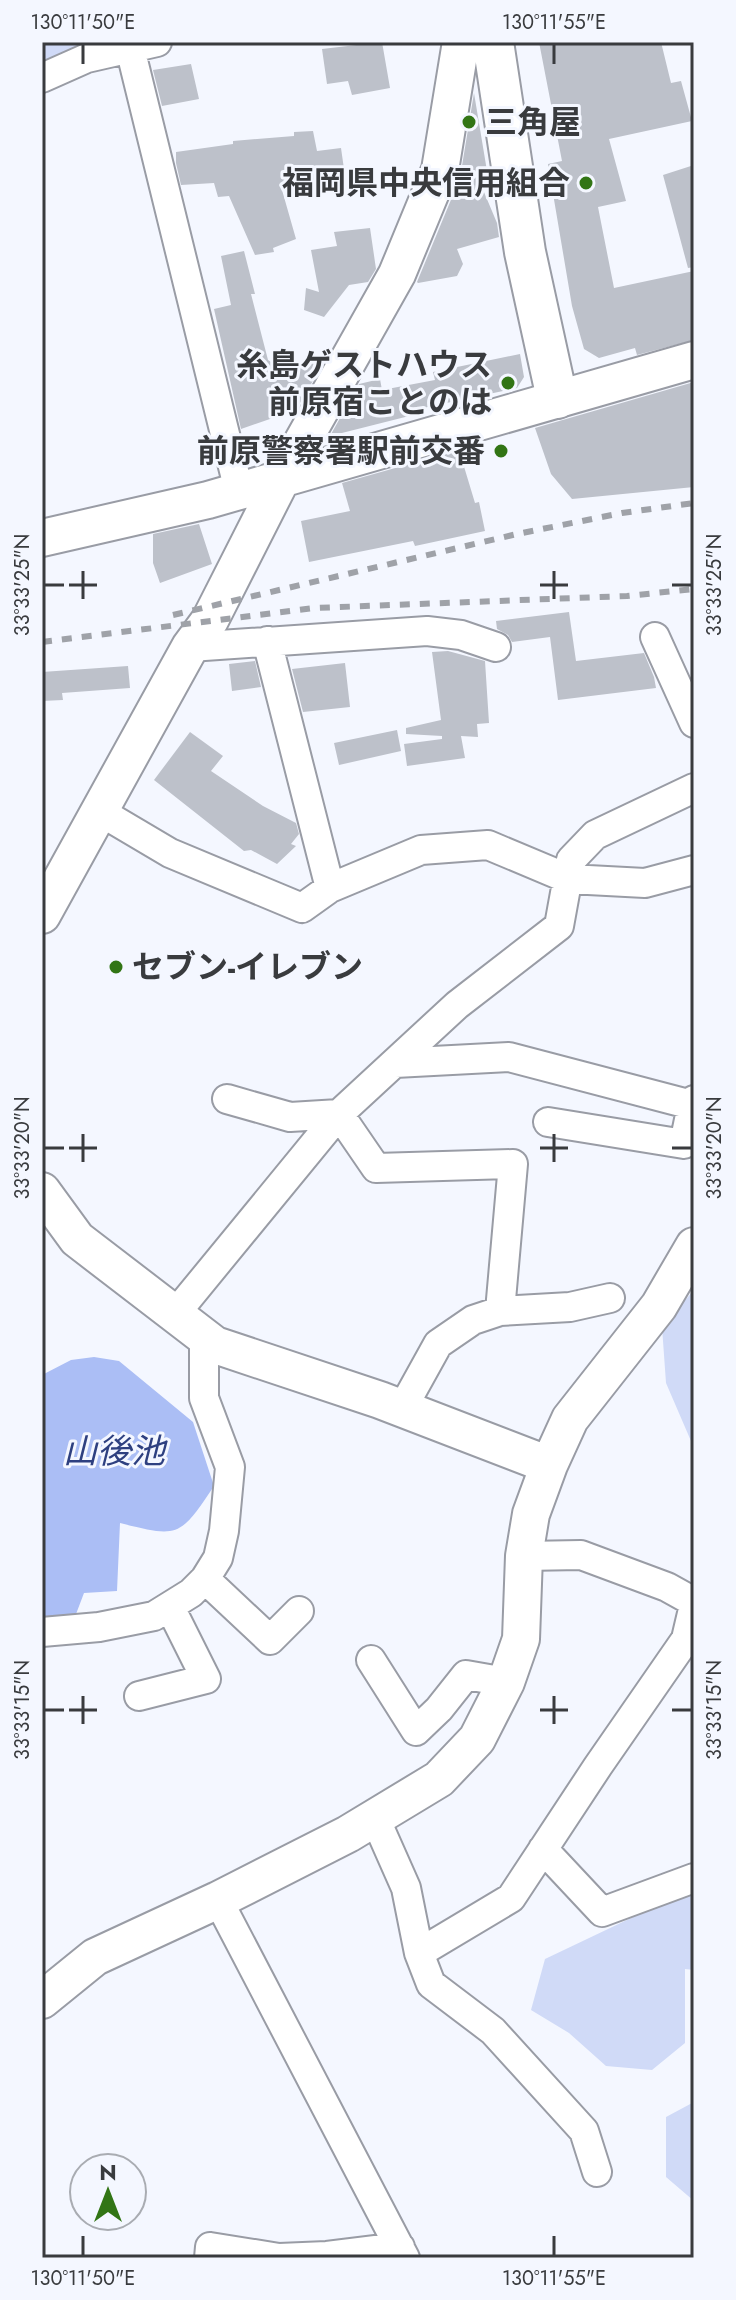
<svg xmlns="http://www.w3.org/2000/svg" width="736" height="2300" font-family="Jost,'Noto Sans JP',sans-serif">
	<style>
		.green { fill: #d0daf7 }
		.water { fill: #abbef5 }
		.building { fill: #bdc1ca }
		.lines { fill: none; stroke-linecap: round; stroke-linejoin: round }
		.minor-casing { stroke: #999ca5; stroke-width: 32 }
		.tertiary-casing { stroke: #999ca5; stroke-width: 40 }
		.secondary-casing { stroke: #999ca5; stroke-width: 44 }
		.minor { stroke: #fff; stroke-width: 28 }
		.tertiary { stroke: #fff; stroke-width: 36 }
		.secondary { stroke: #fff; stroke-width: 40 }
		.rail { stroke: #9fa2a8; stroke-width: 6; stroke-dasharray: 10 10; stroke-linecap: butt }
		.ticks { fill: none; stroke: #393b3e; stroke-width: 3 }
		.poi-dot { fill: #327515; stroke: #f4f7ff; stroke-width: 3 }
		.labels { text-anchor: middle; dominant-baseline: central; stroke-width: 6; stroke-linejoin: round; paint-order: stroke }
		.poi-label { font-size: 32px; font-weight: bold; fill: #393b3e; stroke: #f4f7ff; text-anchor: end }
		.water-label { font-size: 34px; font-style: italic; fill: #2e4080; stroke: #f4f7ff }
		.neatline { fill: none; stroke: #393b3e; stroke-width: 3 }
		.ticks-label { font-size: 20px; text-anchor: middle; fill: #393b3e }
	</style>
	<rect width="100%" height="100%" fill="#f4f7ff"/>
	<path class="green" d="M42,42H104L42,70Z
		M694,1290V1448L666,1383L662,1327Z
		M694,1894V1970L685,1969V2043L652,2070L606,2066L569,2033L531,2010L545,1959L671,1899Z
		M694,2102V2201L666,2177V2117Z"/>
	<path class="water" d="M94,1357L119,1361L193,1422L214,1486C180,1537 179,1538 120,1523L117,1591L84,1593L73,1622H42V1375L71,1360Z"/>
	<path class="building" d="M382,42L390,88L352,95L348,81L327,84L322,49Z
		M539,42H661L671,83L681,81L692,121L609,139L626,201L598,207L614,288L694,271V340L637,355L635,348L599,358L584,349L572,306L548,164L562,161Z
		M191,64L199,99L162,106L153,70Z
		M474,93L487,171L476,173L497,223L499,237L457,249L463,264L457,276L418,283L417,282L460,178Z
		M313,131L317,151L341,148L346,183L282,190L296,239L273,248L274,252L255,255L229,196L218,197L214,183L181,185L176,163V152L233,144V141L294,136V132Z
		M694,165V267L688,268L663,175Z
		M370,228L376,269L368,282L349,285L324,317L304,310L306,288L319,292L311,250L337,246L334,232Z
		M244,251L255,294H251L268,360L289,373L300,361L325,360L296,410L241,429L214,309L231,305L221,256Z
		M520,354L524,377L517,388L423,408L425,412L330,436L359,384L380,379L382,390L435,380L433,372Z
		M694,382V487L572,499L551,474L535,428Z
		M459,450L475,503L479,502L485,531L415,546L413,541L309,562L301,521L350,511L342,483Z
		M199,524L212,564L160,583L153,563V534Z
		M569,612L576,661L644,653L654,677L656,688L558,700L550,637L512,642L508,635L497,629L496,621Z
		M448,651L485,661L489,723L477,724L478,737L461,736L465,758L407,766L404,744L442,739V736L406,734V728L441,720L432,652Z
		M255,661L261,687L232,691L229,664Z
		M345,663L350,707L303,712L292,669Z
		M128,666L130,688L62,693L63,700L42,701V672Z
		M397,730L401,751L339,765L334,743Z
		M190,732L223,756L211,771L263,806L296,823L299,834L291,844L296,846L277,864L251,850L244,851L154,780Z"/>
	<g class="lines">
		<defs>
			<path id="minor" d="M130,48L239,491
				M42,78L87,58L157,42
				M655,637L694,723
				M267,641L330,888
				M190,647L427,631L461,635L496,647
				M99,811L170,853L302,908L330,888L421,850L488,845L569,879L645,883L694,870
				M395,1063L509,1057L692,1105L694,1100
				M227,1099L290,1117L339,1114L376,1168L513,1164L500,1311
				M548,1122L684,1144L692,1105
				M175,1314L339,1114L457,1005L559,926L571,860L595,835L694,788
				M402,1409L438,1344L473,1320L500,1311L570,1307L610,1298
				M524,1556L581,1555L667,1587L694,1602
				M205,1579L270,1640L299,1611
				M42,1632L99,1627L154,1616L191,1593L205,1579L218,1558L224,1531L230,1467L204,1398V1336
				M371,1660L416,1731L439,1709L466,1675L506,1682
				M139,1696L206,1679L170,1607
				M375,1818L406,1888L419,1953
				M543,1849L602,1912L694,1878
				M218,1900L405,2258
				M597,2172L584,2131L493,2031L431,1984L419,1953L511,1898L598,1766L686,1639L694,1605
				M209,2258L210,2247L279,2258L327,2256L400,2247"/>
			<path id="tertiary" d="M42,538L208,500L694,360
				M42,915L190,647L210,620L282,478L397,274L440,170L461,42
				M42,1191L77,1239L215,1345L380,1400L549,1465
				M42,2000L95,1957L218,1900L348,1834L439,1779L477,1739L506,1682L521,1639L524,1556L531,1514L549,1465L570,1419L659,1306L694,1246"/>
			<path id="secondary" d="M493,42L525,252L557,398"/>
		</defs>
		<use href="#minor" class="minor-casing"/>
		<use href="#tertiary" class="tertiary-casing"/>
		<use href="#secondary" class="secondary-casing"/>
		<use href="#minor" class="minor"/>
		<use href="#tertiary" class="tertiary"/>
		<use href="#secondary" class="secondary"/>
		<path class="rail" d="M173,615L517,534L622,513L694,503
			M42,642L314,608L627,596L694,589"/>
	</g>
	<path class="ticks" d="M83,44V64M554,44V64M83,571V599M554,571V599M44,585H64M69,585H97M540,585H568M672,585H692M83,1134V1162M554,1134V1162M44,1148H64M69,1148H97M540,1148H568M672,1148H692M83,1696V1724M554,1696V1724M44,1710H64M69,1710H97M540,1710H568M672,1710H692M83,2236V2256M554,2236V2256"/>
	<g class="poi-dot">
		<circle cx="469" cy="122" r="8"/>
		<circle cx="586" cy="183" r="8"/>
		<circle cx="508" cy="383" r="8"/>
		<circle cx="501" cy="451" r="8"/>
		<circle cx="116" cy="967" r="8"/>
	</g>
	<g class="labels">
		<g class="poi-label">
			<text x="485" y="122" text-anchor="start">三角屋</text>
			<text x="570" y="183">福岡県中央信用組合</text>
			<text x="492" y="365">糸島ゲストハウス<tspan x="492" dy="37">前原宿ことのは</tspan></text>
			<text x="485" y="451">前原警察署駅前交番</text>
			<text x="132" y="967" text-anchor="start">セブン-イレブン</text>
		</g>
		<g class="water-label">
			<text x="114" y="1451">山後池</text>
		</g>
	</g>
	<rect width="736" height="2300" fill="none" stroke="#f4f7ff" stroke-width="88"/>
	<g transform="translate(108 2192)"><circle r="38" fill="#f4f7ff" stroke="#a9acb2" stroke-width="2"/>
	<path d="M0-6L14 30L0 20L-14 30Z" fill="#327515"/>
	<text y="-12" font-size="22" font-weight="bold" text-anchor="middle" fill="#393b3e">N</text>
	</g>
	<rect x="44" y="44" width="648" height="2212" class="neatline"/>
	<g class="ticks-label">
		<text x="83" y="29">130°11'50"E</text>
		<text x="554" y="29">130°11'55"E</text>
		<text transform="translate(22 585) rotate(-90)" y="7">33°33'25"N</text>
		<text transform="translate(714 585) rotate(-90)" y="7">33°33'25"N</text>
		<text transform="translate(22 1148) rotate(-90)" y="7">33°33'20"N</text>
		<text transform="translate(714 1148) rotate(-90)" y="7">33°33'20"N</text>
		<text transform="translate(22 1710) rotate(-90)" y="7">33°33'15"N</text>
		<text transform="translate(714 1710) rotate(-90)" y="7">33°33'15"N</text>
		<text x="83" y="2285">130°11'50"E</text>
		<text x="554" y="2285">130°11'55"E</text>
	</g>
</svg>
